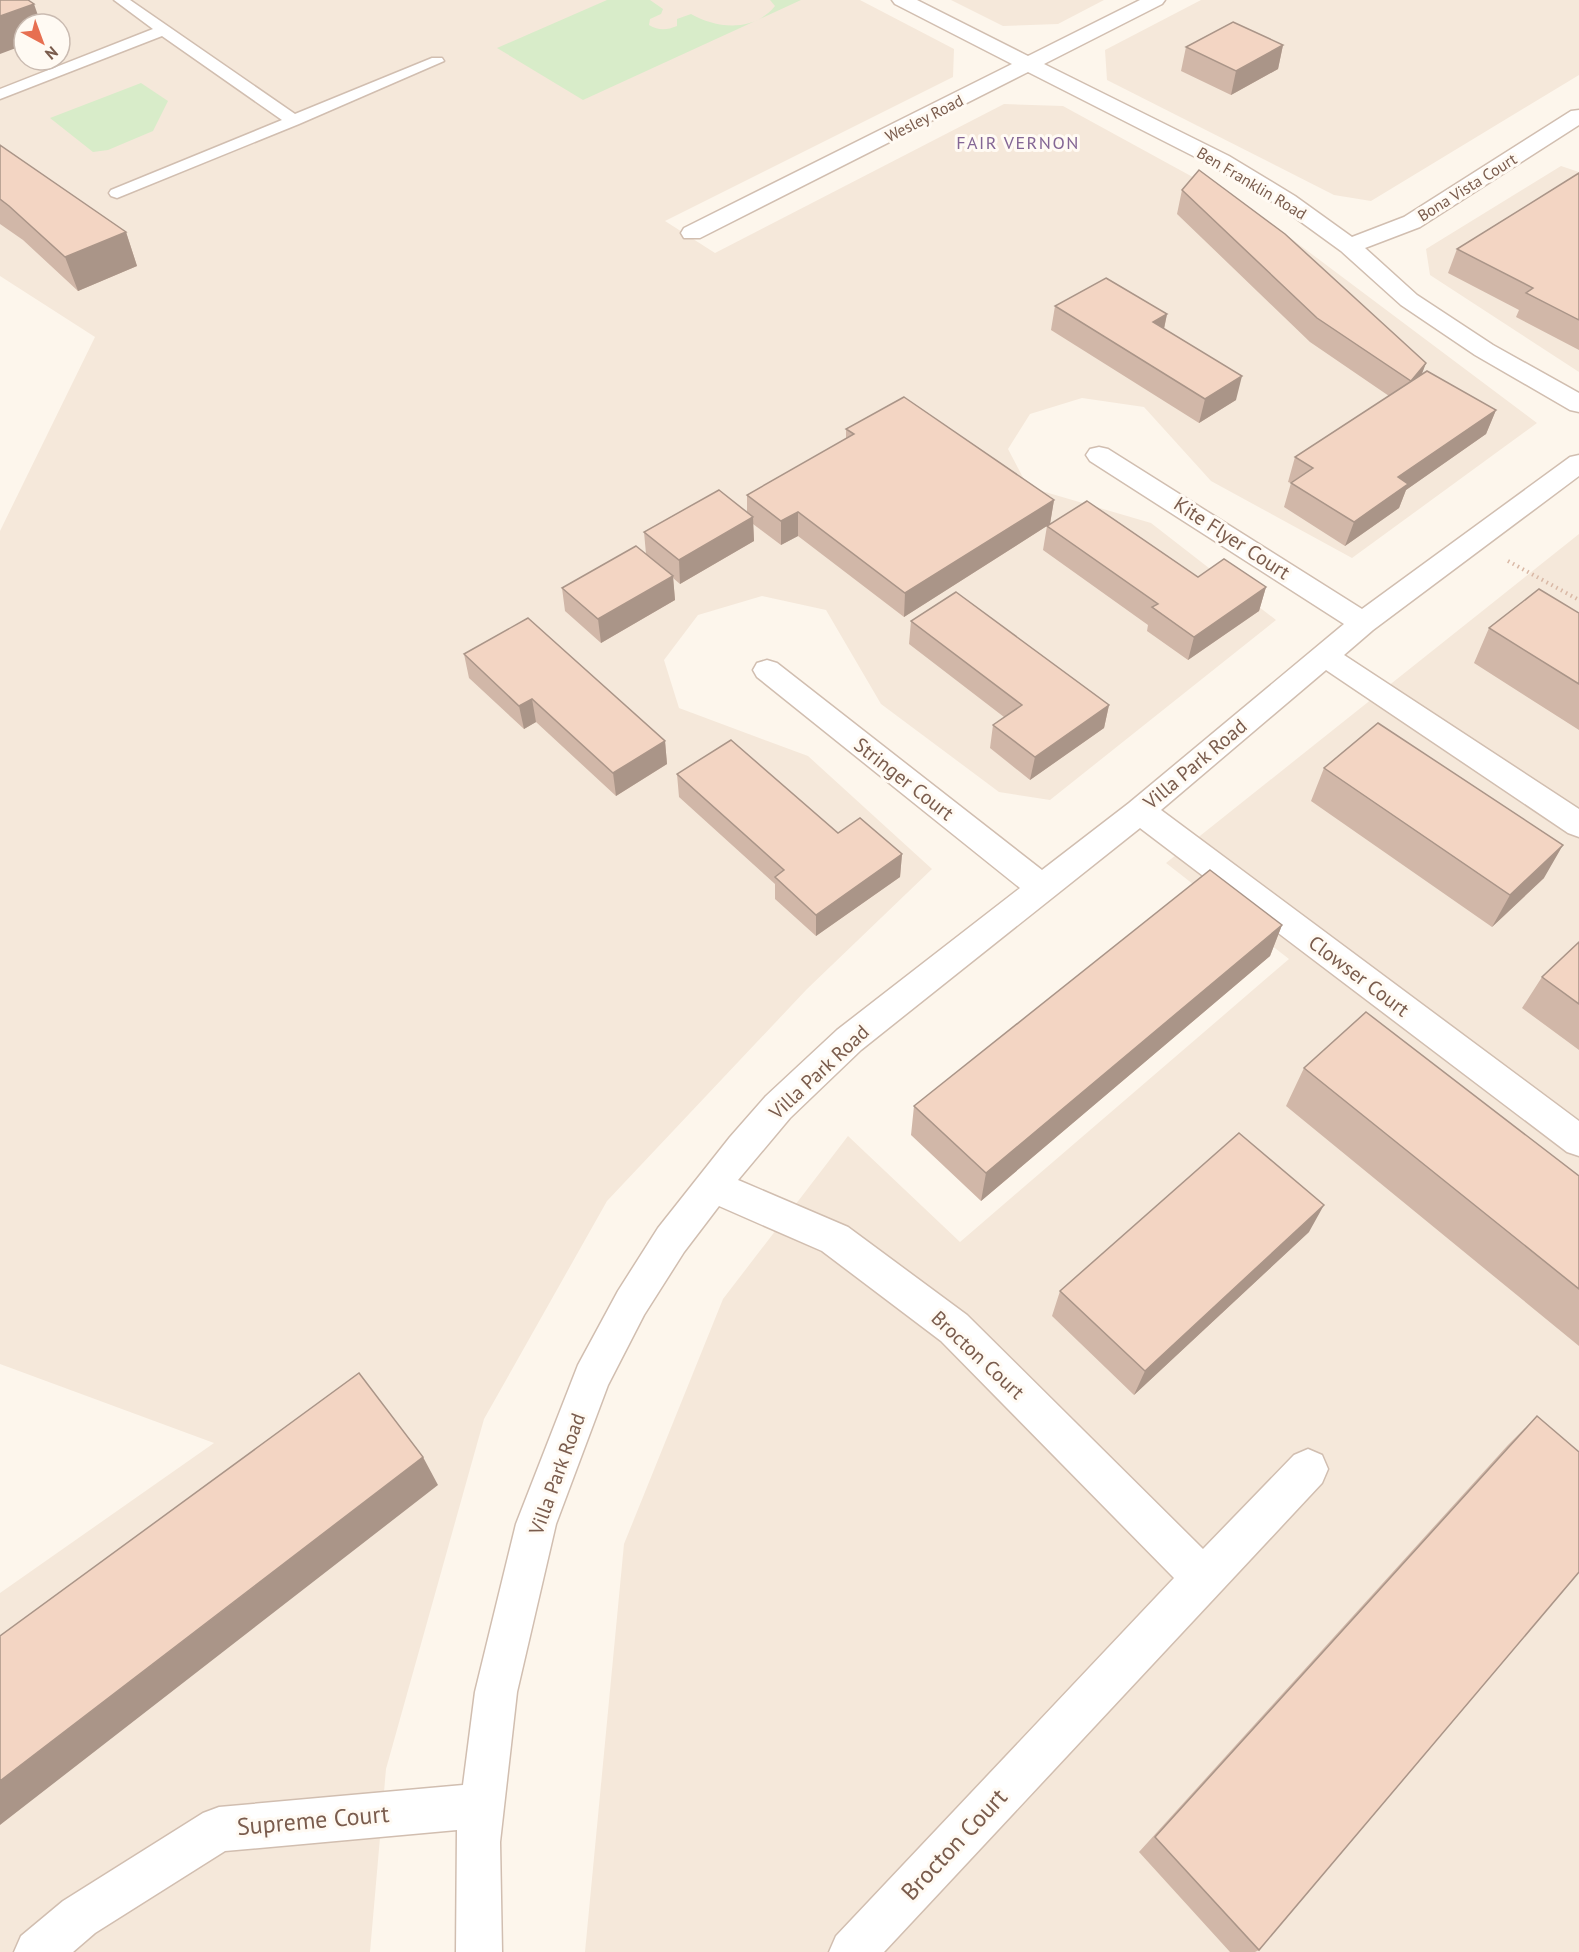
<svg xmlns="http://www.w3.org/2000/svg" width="1579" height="1952" font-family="'PT Sans',sans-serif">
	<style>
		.residential { fill: #f5e8da; fill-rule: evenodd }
		.green { fill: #d8ecc9 }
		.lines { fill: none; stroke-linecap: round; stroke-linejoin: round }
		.lane-casing { stroke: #d1beb0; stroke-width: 3 }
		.street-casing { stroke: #d1beb0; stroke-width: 3 }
		.path { stroke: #d9b8a5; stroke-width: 4; stroke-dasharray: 1.5 4; stroke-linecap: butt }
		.lane { fill: #fff; fill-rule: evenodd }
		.street { fill: #fff; fill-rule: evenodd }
		.wall { fill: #d1b7a8 }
		.shaded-wall { fill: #aa9588 }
		.building { fill: #f3d5c3; stroke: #aa9588; stroke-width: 1.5 }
		.labels { text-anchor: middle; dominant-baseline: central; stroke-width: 6; stroke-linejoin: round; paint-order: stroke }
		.far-street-label { font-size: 16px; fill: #7a5c4d; stroke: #fffaf3 }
		.far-neighbourhood-label { font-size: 18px; letter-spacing: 1.5px; fill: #846695; stroke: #fffaf3 }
		.street-label { font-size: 20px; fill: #7a5c4d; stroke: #fffaf3 }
		.near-street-label { font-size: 24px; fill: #7a5c4d; stroke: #fffaf3 }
	</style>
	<rect width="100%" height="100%" fill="#fdf6ec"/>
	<path class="residential" d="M0,0H860L954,49L953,77L665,221L715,253L1004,104L1063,106L1253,210L1537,423L1352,558L1211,481L1144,407L1082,398L1030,414L1008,449L1028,487L1151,523L1276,620L1050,800L999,792L881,704L826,610L762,596L698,615L664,660L679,708L808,756L932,869L807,989L607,1201L484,1419L386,1769L370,1952H0V1593L214,1443L0,1364V531L95,337L0,276ZM24,24H60V60H24Z
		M951,0H1104L1058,24L1003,26Z
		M1201,0H1579V75L1371,201L1334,195L1107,80L1105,50Z
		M1561,166L1579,172V372L1430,275L1426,249Z
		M1579,534V1952H585L624,1544L723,1299L848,1136L960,1242L1289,959L1166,863Z"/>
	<path class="green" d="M607,0H650L663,9L661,14L650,19L649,25C659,31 667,30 677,26V19L691,14C717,29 754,32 775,6L770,0H801L583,100L497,48Z
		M141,83L168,101L153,131L108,150L93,152L50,118Z"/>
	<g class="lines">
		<defs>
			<path id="lane" d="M114,0H130L295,114L432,58H442L444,61L299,124L117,198L111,196L109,193L111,190L282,120L162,36L0,99V89L153,29Z"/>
			<path id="street" d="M892,0H917L1028,56L1140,0H1165L1162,4L1044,64L1229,156L1295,196L1352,237L1404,217L1571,111L1579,110V125L1420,227L1365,248L1417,295L1493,345L1579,393V412L1570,410L1475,355L1401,305L1341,251L1279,206L1213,166L1028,72L700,238H684L681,233L684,228L1012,64L895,4Z
				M1099,447L1108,449L1362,609L1570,457L1579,455V476L1373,630L1344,655L1579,809V837L1568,833L1326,670L1161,810L1579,1121V1156L1567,1152L1140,828L861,1050L790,1118L738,1180L848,1227L967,1315L1203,1549L1294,1455L1308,1449L1322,1455L1328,1469L1322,1483L884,1952H829L836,1936L1174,1578L941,1341L822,1251L719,1206L684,1252L644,1315L608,1385L556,1524L517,1692L500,1842L502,1952H456L457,1830L225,1851L95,1933L73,1952H14L21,1936L63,1901L203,1813L219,1807L463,1785L475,1692L516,1524L578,1365L618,1291L658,1228L730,1137L766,1096L837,1030L1020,888L757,677L753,670L757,663L767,660L777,663L1042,870L1129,803L1344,624L1090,461L1086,455L1090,449Z"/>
		</defs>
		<use href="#lane" class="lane-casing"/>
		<use href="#street" class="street-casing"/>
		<path class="path" d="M1508,561L1579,600"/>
		<use href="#lane" class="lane"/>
		<use href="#street" class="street"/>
	</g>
	<path class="wall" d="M1283,45L1278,69L1231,95L1181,71L1186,47Z
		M0,145L126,232L137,266L78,291L23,240L0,224Z
		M1579,173V350L1516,317L1519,310L1448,273L1457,249Z
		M1182,190L1426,363L1421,375L1496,410L1486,434L1406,490L1399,508L1345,546L1284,507L1291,483L1288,482L1295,457L1389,396L1310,342L1177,214Z
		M1055,306L1167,314L1164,329L1236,400L1199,423L1051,330Z
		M846,429L1054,500L1050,524L904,617L798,536L781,545L753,524L754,541L680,584L673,578L675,600L601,643L565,611L562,588L646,554L644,532L747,513V495L846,439Z
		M1047,526L1198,577L1266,587L1259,611L1188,660L1147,631L1148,625L1043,550Z
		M1579,613V730L1474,663L1489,628Z
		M911,621L1109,705L1104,728L1030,780L990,748L993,725L1004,717L909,644Z
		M464,654L665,741L667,764L616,796L536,722L524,729L469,678Z
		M1324,768L1544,878L1492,927L1311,801Z
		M677,774L838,833L902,854L900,877L816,936L775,899V884L679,797Z
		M1282,925L1270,956L981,1201L911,1135L914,1106Z
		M1579,942V1050L1522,1008L1542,977Z
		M1304,1068L1579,1176V1346L1286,1106Z
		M1309,1232L1134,1395L1052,1316L1060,1291Z
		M1537,1416L1259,1950L1255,1952H1230L1139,1852L1508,1445Z"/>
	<path class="shaded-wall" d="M34,4L41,24H24V45L0,54V16Z
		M1283,45L1278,69L1231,95L1236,71Z
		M126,232L137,266L78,291L65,257Z
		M1167,314L1162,338L1153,322Z
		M1426,363L1417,387L1411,381Z
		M1242,376L1236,400L1199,423L1205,399Z
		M1496,410L1486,434L1406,490L1399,508L1345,546L1354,522L1398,477Z
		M1054,500L1050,524L904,617L905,593Z
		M798,512V536L781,545V521Z
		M753,517L754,541L680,584L679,560Z
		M673,576L675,600L601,643L598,619Z
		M1266,587L1259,611L1188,660L1194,637Z
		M532,699L536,722L524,729L519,706Z
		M1109,705L1104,728L1030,780L1035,757Z
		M665,741L667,764L616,796L613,773Z
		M1563,845L1544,878L1492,927L1510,895Z
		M902,854L900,877L816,936V915Z
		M1282,925L1270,956L981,1201L986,1173Z
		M1324,1205L1309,1232L1134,1395L1145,1371Z
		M423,1457L438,1485L0,1825V1781Z"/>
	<path class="building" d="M0,0H28L34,4L0,16Z
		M1233,22L1283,45L1236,71L1186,47Z
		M0,145L126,232L65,257L9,206L0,199Z
		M1199,170L1285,234L1426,363L1411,381L1317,318L1182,190Z
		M1579,173V320L1526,293L1533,288L1457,249Z
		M1106,278L1167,314L1153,322L1242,376L1205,399L1055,306Z
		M1427,371L1496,410L1398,477L1408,484L1354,522L1291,483L1313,468L1295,457Z
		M904,397L1054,500L905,593L798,512L781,521L747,495L854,434L846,429Z
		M719,490L753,517L679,560L644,532Z
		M1087,501L1198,577L1224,559L1266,587L1194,637L1152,607L1158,604L1047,526Z
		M636,546L673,576L598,619L562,588Z
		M1539,589L1579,613V684L1489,628Z
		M956,592L1109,705L1035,757L993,725L1022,705L911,621Z
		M528,618L665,741L613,773L532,699L519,706L464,654Z
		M1378,723L1563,845L1510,895L1324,768Z
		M731,740L838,833L860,818L902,854L816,915L775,877L784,870L677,774Z
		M1210,870L1282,925L986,1173L914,1106Z
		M1579,942V1004L1542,977Z
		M1366,1012L1579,1176V1289L1304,1068Z
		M1239,1133L1324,1205L1145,1371L1060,1291Z
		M359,1373L423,1457L0,1781V1636Z
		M1537,1416L1579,1452V1572L1259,1950L1155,1837Z"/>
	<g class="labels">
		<g class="far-street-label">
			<text transform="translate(924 118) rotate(-27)">Wesley Road</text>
			<text transform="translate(1252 183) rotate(31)">Ben Franklin Road</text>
			<text transform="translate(1467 187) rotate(-32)">Bona Vista Court</text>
		</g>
		<g class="far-neighbourhood-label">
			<text x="1018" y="142">FAIR VERNON</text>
		</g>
		<g class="street-label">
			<text transform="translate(1232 538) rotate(33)">Kite Flyer Court</text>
			<text transform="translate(1195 764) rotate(-40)">Villa Park Road</text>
			<text transform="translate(904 779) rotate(38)">Stringer Court</text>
			<text transform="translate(1359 976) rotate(37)">Clowser Court</text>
			<text transform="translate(819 1072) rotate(-43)">Villa Park Road</text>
			<text transform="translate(978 1355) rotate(43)">Brocton Court</text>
			<text transform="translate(557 1474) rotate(-70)">Villa Park Road</text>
		</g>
		<g class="near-street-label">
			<text transform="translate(313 1820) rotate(-5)">Supreme Court</text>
			<text transform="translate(954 1844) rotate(-47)">Brocton Court</text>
		</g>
	</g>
	<g transform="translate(42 42) rotate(139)"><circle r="28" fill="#fffaf3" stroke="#cabbb1" stroke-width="1.5"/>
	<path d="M0-4.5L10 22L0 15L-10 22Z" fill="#e76f51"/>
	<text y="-9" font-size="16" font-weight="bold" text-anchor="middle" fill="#7a5c4d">N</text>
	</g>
</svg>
